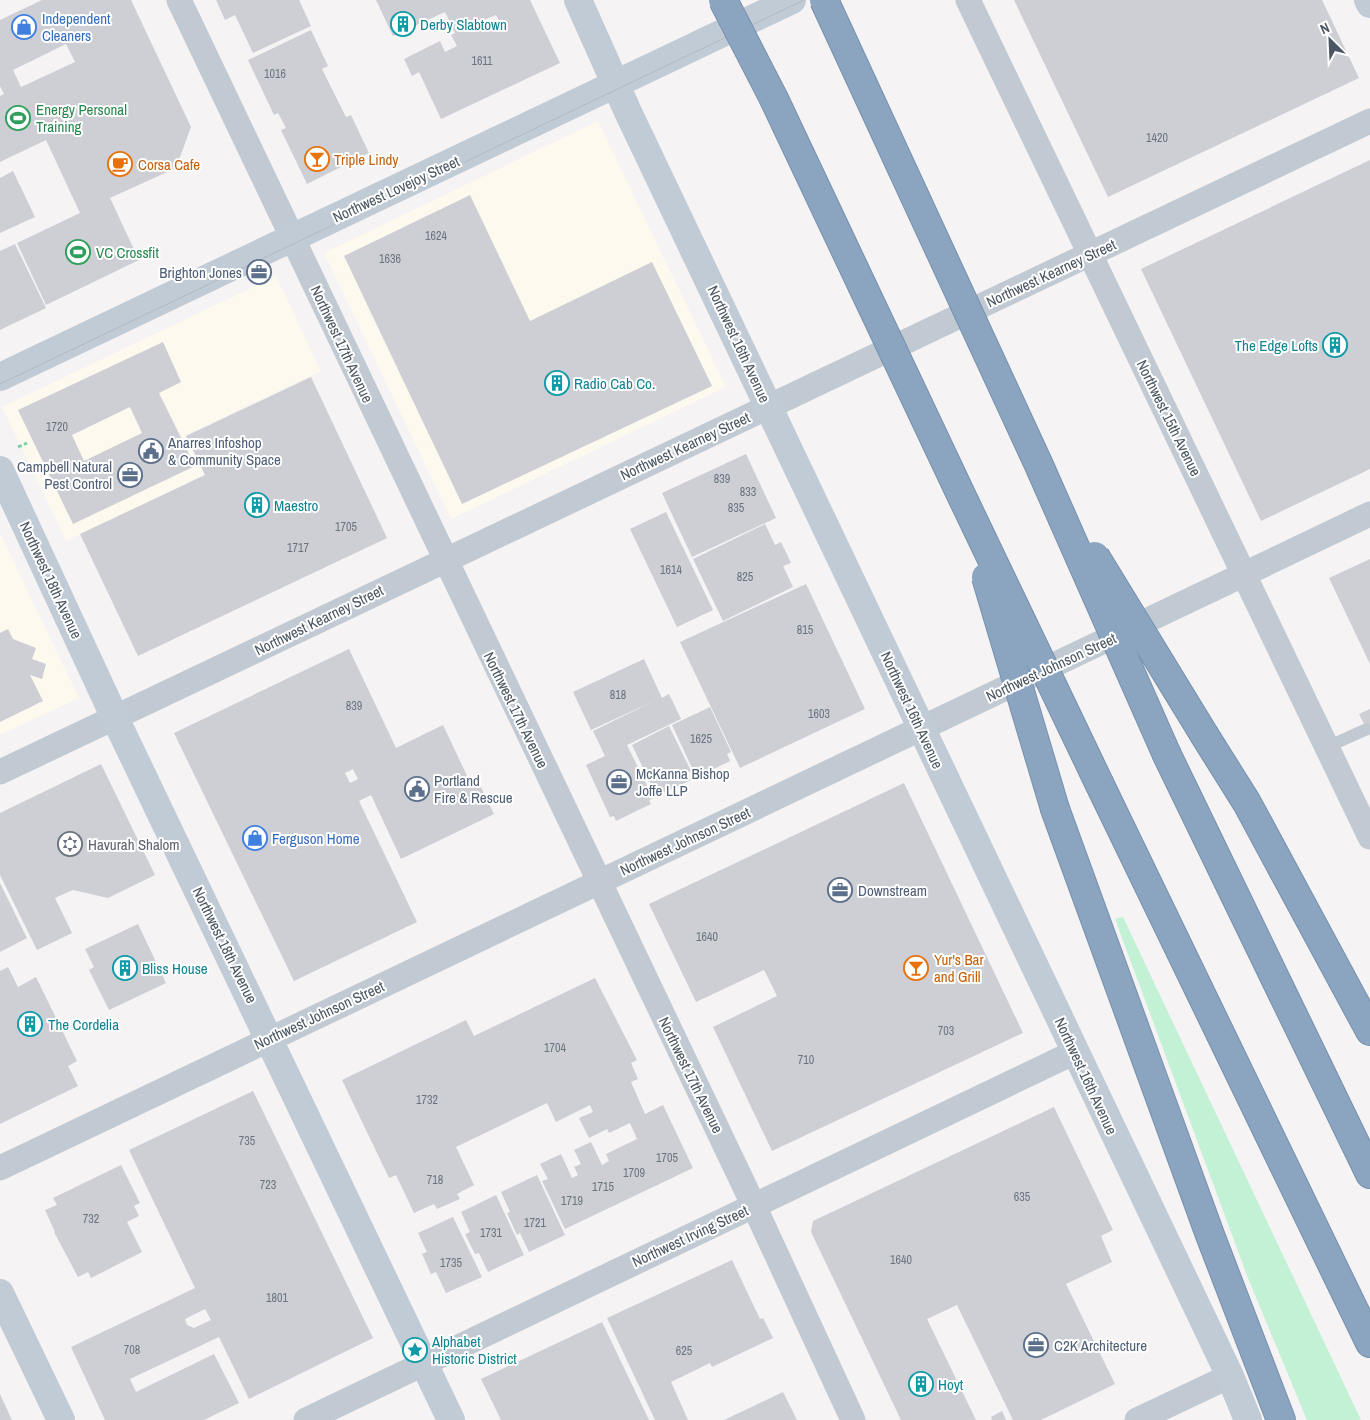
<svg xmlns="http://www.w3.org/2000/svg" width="1370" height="1420" font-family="'Archivo Narrow',sans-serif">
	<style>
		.commercial { fill: #fdf9ef }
		.green { fill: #c3f1d5 }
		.building { fill: #cdcfd5; fill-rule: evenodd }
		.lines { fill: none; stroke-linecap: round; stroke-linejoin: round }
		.highway-casing { stroke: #7690ad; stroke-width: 30 }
		.path { stroke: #7ad0a6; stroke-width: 3; stroke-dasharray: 4 2.5; stroke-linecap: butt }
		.lane { stroke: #c1cad2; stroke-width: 12 }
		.street { stroke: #c1cad2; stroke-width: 25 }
		.secondary { stroke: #c1cbd6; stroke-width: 28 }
		.highway { stroke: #8ba5c1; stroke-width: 28 }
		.tram { stroke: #b5b8bd; stroke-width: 1 }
		.highway-bridge-casing { stroke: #7690ad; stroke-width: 30; stroke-linecap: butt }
		.highway-bridge { stroke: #8ba5c1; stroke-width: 28 }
		.labels { text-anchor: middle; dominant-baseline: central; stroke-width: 4; stroke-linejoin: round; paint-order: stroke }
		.number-label { font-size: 12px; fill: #6b747e }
		.shop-label { font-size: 15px; fill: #366cbe; stroke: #fff; text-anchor: start }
		.culture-label { font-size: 15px; fill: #0d838f; stroke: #fff; text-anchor: start }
		.leisure-label { font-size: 15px; fill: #27864d; stroke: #fff; text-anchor: start }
		.food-label { font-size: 15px; fill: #c56008; stroke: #fff; text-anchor: start }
		.street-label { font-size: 15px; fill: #4a5661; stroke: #fff }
		.service-label { font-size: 15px; fill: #4e5e75; stroke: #fff; text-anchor: start }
		.worship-label { font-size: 15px; fill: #5b616d; stroke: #fff; text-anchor: start }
	</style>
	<rect width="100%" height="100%" fill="#f5f3f3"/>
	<path class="commercial" d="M598,121L726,387L451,519L324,253Z
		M276,276L321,371L186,435L204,475L66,541L2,407Z
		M0,533L79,698L0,735Z"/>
	<path class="green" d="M1123,917L1361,1420H1307L1248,1278L1115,919Z"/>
	<path class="building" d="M42,0H131L191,127L176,168L110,198L139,260L46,305L17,243L80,213L46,140L0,162V96L4,94L0,86V20ZM66,44L75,62L21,87L13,70Z
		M216,0H299L311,26L253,53L235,15L225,20Z
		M376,0H530L560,63L441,119L419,72L412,76L404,59L440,41L445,52L457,46L451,35L455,33L445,12L393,36ZM496,15L501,25L489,31L484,20Z
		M1014,0H1322L1359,78L1108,197Z
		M311,30L328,66L322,69L346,117L351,115L369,153L307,184L281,130L286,128L278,113L274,115L248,60Z
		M1370,160V469L1261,521L1141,269Z
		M13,171L35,217L0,233V178Z
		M470,195L530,321L652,262L712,386L462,504L344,256Z
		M15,244L46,308L0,330V251Z
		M163,342L181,382L159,393L195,466L73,524L18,410ZM130,407L142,433L84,461L72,435Z
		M311,377L387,538L138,656L80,534L205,475L186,436Z
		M746,454L776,518L692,557L662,493Z
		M666,512L713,610L677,627L630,529Z
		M765,524L775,545L781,542L791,563L783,566L793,587L723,621L693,559Z
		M1370,559V664L1329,578Z
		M806,584L865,709L740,768L680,642Z
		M8,629L13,639L36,648L32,659L46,664L42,679L30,675L43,701L0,722V633Z
		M349,649L396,748L443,725L470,782L477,779L494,814L401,859L371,795L359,801L417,922L294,981L174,733ZM353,769L358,779L350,783L345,773Z
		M644,659L662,698L669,694L681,719L627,745L653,798L649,800L651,804L616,821L614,816L610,817L586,765L605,756L593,731L654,701L591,730L573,692Z
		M710,707L731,752L727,754L730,761L699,776L695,769L693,770L672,725Z
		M1370,709V736L1359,714Z
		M669,726L691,771L687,773L691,780L661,794L657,786L653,789L632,745Z
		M101,764L155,875L108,898L73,890L55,898L72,933L37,950L0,875V813Z
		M904,783L1023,1033L772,1151L713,1027L777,996L764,970L696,1002L649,904Z
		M0,883L27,938L0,952Z
		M138,924L166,983L109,1010L89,970L94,967L85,949Z
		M8,967L18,987L36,977L77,1061L68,1066L78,1086L0,1124V971Z
		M595,978L637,1060L631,1063L638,1079L631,1082L645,1114L663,1105L693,1168L565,1229L542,1181L548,1179L540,1164L561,1154L572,1178L578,1175L574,1167L581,1164L574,1150L591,1142L602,1165L609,1161L606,1154L637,1139L630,1123L609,1133L607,1129L589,1138L579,1118L593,1112L590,1105L556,1122L547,1103L456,1147L474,1185L457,1194L460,1199L437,1209L434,1204L414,1213L396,1175L389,1178L342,1080L466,1020L474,1036Z
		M253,1091L373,1338L249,1399L219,1337L130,1379L136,1392L214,1354L239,1403L204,1420H105L71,1347L195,1288L129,1150ZM205,1309L211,1320L194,1328L187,1325L185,1319Z
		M1054,1107L1113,1230L1101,1236L1112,1262L1066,1284L1115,1384L1041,1420H1013L957,1305L927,1319L976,1420H901L811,1232L813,1221Z
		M121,1165L140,1203L134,1206L139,1216L127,1222L142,1252L91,1278L88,1272L78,1277L54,1232H55L45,1210L57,1205L53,1198Z
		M537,1175L565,1235L529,1252L520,1233L517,1235L507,1213L510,1212L501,1192Z
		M496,1195L524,1255L488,1272L479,1253L475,1254L465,1234L470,1232L461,1212Z
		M453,1217L482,1277L446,1293L436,1272L431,1274L422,1254L427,1252L418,1233Z
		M732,1260L760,1319L763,1318L773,1338L712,1367L710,1363L671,1382L688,1420H655L607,1318Z
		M602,1322L649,1420H501L481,1379Z
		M783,1392L797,1420H724Z
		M0,1394L12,1420H0Z
		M1002,1411L1006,1420H992L991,1417Z"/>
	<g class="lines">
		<defs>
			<path id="highway" d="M1205,736L1247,803L1370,1031
				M1167,755L1370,1174
				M1100,785L1370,1343
				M1055,809L1210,1235L1281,1420"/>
		</defs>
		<use href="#highway" class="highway-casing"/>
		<path class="path" d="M18,447L27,443"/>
		<path class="lane" d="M1327,747L1367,729"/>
		<path class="street" d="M179,0L754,1206L853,1420
			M968,0L1370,837
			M0,772L1370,121
			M0,1168L1370,514
			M306,1420L1075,1052
			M1137,1420L1230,1376"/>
		<path class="secondary" d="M578,0L628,112L1230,1376L1248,1420
			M1368,0L1370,4
			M0,377L792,0
			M0,470L115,718L451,1420
			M0,1293L61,1420"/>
		<use href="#highway" class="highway"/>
		<path class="tram" d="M0,384L804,0"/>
		<defs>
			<path id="highway-bridge" d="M723,0L773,97L964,501L1100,785
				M824,0L1038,463L1167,755
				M1095,556L1205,736
				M986,577L1055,809"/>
		</defs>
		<use href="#highway-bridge" class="highway-bridge-casing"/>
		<use href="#highway-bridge" class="highway-bridge"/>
	</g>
	<defs>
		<symbol id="building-ring" viewBox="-11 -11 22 22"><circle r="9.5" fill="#fff" stroke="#0f9aa8" stroke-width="1.5"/><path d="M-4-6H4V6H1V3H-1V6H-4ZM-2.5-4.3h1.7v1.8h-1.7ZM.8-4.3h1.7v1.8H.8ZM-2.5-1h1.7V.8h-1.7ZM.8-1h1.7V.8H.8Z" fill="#0f9aa8"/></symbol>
		<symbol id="shop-ring" viewBox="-11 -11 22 22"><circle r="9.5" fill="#fff" stroke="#3f7fe0" stroke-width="1.5"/><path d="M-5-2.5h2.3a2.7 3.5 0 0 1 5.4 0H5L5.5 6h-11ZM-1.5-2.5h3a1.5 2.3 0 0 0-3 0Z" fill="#3f7fe0"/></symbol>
		<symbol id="stadium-ring" viewBox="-11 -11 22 22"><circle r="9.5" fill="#fff" stroke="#2e9e5b" stroke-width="1.5"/><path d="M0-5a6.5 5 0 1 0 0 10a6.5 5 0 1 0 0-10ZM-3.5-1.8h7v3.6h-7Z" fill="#2e9e5b"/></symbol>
		<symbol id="bar-ring" viewBox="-11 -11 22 22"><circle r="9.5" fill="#fff" stroke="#e8710a" stroke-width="1.5"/><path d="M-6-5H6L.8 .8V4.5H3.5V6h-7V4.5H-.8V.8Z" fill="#e8710a"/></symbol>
		<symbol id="cafe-ring" viewBox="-11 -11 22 22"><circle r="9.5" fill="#fff" stroke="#e8710a" stroke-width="1.5"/><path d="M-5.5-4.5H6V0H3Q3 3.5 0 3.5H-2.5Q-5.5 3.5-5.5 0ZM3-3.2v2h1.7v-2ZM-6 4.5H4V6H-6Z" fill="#e8710a"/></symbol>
		<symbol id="office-ring" viewBox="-11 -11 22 22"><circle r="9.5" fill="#fff" stroke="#5c6f8a" stroke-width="1.5"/><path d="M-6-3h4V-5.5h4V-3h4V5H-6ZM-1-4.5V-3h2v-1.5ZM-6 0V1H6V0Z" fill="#5c6f8a"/></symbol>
		<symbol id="civic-ring" viewBox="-11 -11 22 22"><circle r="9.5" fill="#fff" stroke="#5c6f8a" stroke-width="1.5"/><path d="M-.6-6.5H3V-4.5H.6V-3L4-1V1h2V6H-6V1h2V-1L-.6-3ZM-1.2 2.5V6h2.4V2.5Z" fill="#5c6f8a"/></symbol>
		<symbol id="synagogue-ring" viewBox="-11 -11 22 22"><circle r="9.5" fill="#fff" stroke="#6b7280" stroke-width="1.5"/><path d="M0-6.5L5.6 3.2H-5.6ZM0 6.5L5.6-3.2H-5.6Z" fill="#6b7280"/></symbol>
		<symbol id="sight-ring" viewBox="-11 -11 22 22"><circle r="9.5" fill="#fff" stroke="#0f9aa8" stroke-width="1.5"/><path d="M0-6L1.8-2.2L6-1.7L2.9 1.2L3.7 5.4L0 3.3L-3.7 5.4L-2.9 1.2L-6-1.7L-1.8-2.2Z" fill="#0f9aa8"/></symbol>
	</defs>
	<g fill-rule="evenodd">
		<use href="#building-ring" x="389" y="10" width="28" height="28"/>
		<use href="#shop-ring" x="10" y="13" width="28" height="28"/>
		<use href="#stadium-ring" x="4" y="104" width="28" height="28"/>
		<use href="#bar-ring" x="303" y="145" width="28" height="28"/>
		<use href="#cafe-ring" x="106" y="150" width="28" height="28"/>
		<use href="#stadium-ring" x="64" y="238" width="28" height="28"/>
		<use href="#office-ring" x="245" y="258" width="28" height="28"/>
		<use href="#building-ring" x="1321" y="331" width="28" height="28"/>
		<use href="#building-ring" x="543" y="369" width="28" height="28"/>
		<use href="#civic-ring" x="137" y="437" width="28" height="28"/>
		<use href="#office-ring" x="116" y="461" width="28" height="28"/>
		<use href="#building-ring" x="243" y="491" width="28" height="28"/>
		<use href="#office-ring" x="605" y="768" width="28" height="28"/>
		<use href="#civic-ring" x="403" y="775" width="28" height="28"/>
		<use href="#shop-ring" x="241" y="824" width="28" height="28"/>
		<use href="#synagogue-ring" x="56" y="830" width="28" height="28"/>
		<use href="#office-ring" x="826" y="876" width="28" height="28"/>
		<use href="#building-ring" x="111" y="954" width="28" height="28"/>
		<use href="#bar-ring" x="902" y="954" width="28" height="28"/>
		<use href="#building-ring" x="16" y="1010" width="28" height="28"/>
		<use href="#office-ring" x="1022" y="1331" width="28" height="28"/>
		<use href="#sight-ring" x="401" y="1336" width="28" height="28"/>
		<use href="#building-ring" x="907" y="1370" width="28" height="28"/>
	</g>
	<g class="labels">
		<g class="number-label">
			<text x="482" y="61">1611</text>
			<text x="275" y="74">1016</text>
			<text x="1157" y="138">1420</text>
			<text x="436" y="236">1624</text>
			<text x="390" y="259">1636</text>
			<text x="57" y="427">1720</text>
			<text x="722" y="479">839</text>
			<text x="748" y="492">833</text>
			<text x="736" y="508">835</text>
			<text x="346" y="527">1705</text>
			<text x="298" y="548">1717</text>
			<text x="671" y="570">1614</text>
			<text x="745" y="577">825</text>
			<text x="805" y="630">815</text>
			<text x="618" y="695">818</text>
			<text x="354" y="706">839</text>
			<text x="819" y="714">1603</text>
			<text x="701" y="739">1625</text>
			<text x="707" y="937">1640</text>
			<text x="946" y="1031">703</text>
			<text x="555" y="1048">1704</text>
			<text x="806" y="1060">710</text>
			<text x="427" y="1100">1732</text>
			<text x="247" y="1141">735</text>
			<text x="667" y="1158">1705</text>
			<text x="634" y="1173">1709</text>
			<text x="435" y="1180">718</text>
			<text x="268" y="1185">723</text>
			<text x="603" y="1187">1715</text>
			<text x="1022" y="1197">635</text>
			<text x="572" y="1201">1719</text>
			<text x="91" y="1219">732</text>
			<text x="535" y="1223">1721</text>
			<text x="491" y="1233">1731</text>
			<text x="901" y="1260">1640</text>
			<text x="451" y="1263">1735</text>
			<text x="277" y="1298">1801</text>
			<text x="132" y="1350">708</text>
			<text x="684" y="1351">625</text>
		</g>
		<g class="shop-label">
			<text x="42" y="18">Independent<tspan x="42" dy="17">Cleaners</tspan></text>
			<text x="272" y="838">Ferguson Home</text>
		</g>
		<g class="culture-label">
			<text x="420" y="24">Derby Slabtown</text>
			<text x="1318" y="345" text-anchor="end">The Edge Lofts</text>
			<text x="574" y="383">Radio Cab Co.</text>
			<text x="274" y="505">Maestro</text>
			<text x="142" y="968">Bliss House</text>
			<text x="48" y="1024">The Cordelia</text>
			<text x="432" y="1341">Alphabet<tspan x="432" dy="17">Historic District</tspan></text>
			<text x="938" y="1384">Hoyt</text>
		</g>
		<g class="leisure-label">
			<text x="36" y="109">Energy Personal<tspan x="36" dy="17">Training</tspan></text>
			<text x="96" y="252">VC Crossfit</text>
		</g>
		<g class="food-label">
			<text x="334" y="159">Triple Lindy</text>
			<text x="138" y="164">Corsa Cafe</text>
			<text x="934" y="959">Yur's Bar<tspan x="934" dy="17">and Grill</tspan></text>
		</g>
		<g class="street-label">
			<text transform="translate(396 189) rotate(-25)">Northwest Lovejoy Street</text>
			<text transform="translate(1051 273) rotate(-25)">Northwest Kearney Street</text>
			<text transform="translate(342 344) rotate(65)">Northwest 17th Avenue</text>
			<text transform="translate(739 344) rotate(65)">Northwest 16th Avenue</text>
			<text transform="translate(1169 418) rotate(64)">Northwest 15th Avenue</text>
			<text transform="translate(685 446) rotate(-25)">Northwest Kearney Street</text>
			<text transform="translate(51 580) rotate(65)">Northwest 18th Avenue</text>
			<text transform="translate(319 620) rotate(-26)">Northwest Kearney Street</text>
			<text transform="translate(1051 667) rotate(-25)">Northwest Johnson Street</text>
			<text transform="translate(516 710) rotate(64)">Northwest 17th Avenue</text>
			<text transform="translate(912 710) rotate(65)">Northwest 16th Avenue</text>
			<text transform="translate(685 841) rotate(-25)">Northwest Johnson Street</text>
			<text transform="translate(225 945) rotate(64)">Northwest 18th Avenue</text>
			<text transform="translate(319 1015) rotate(-25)">Northwest Johnson Street</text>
			<text transform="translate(691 1075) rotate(64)">Northwest 17th Avenue</text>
			<text transform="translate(1086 1076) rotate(65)">Northwest 16th Avenue</text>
			<text transform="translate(690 1236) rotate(-25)">Northwest Irving Street</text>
		</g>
		<g class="service-label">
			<text x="242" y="272" text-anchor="end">Brighton Jones</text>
			<text x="168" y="442">Anarres Infoshop<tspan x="168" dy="17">&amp; Community Space</tspan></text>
			<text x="112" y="466" text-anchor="end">Campbell Natural<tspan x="112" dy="17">Pest Control</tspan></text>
			<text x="636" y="773">McKanna Bishop<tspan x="636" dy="17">Joffe LLP</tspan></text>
			<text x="434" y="780">Portland<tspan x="434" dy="17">Fire &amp; Rescue</tspan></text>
			<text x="858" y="890">Downstream</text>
			<text x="1054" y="1345">C2K Architecture</text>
		</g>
		<g class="worship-label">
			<text x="88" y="844">Havurah Shalom</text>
		</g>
	</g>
	<g transform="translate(1330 40) rotate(336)" stroke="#ffffff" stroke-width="4" paint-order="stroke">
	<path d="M0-4L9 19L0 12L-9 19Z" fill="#4a5661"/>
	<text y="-8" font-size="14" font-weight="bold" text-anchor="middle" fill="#4a5661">N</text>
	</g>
</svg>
